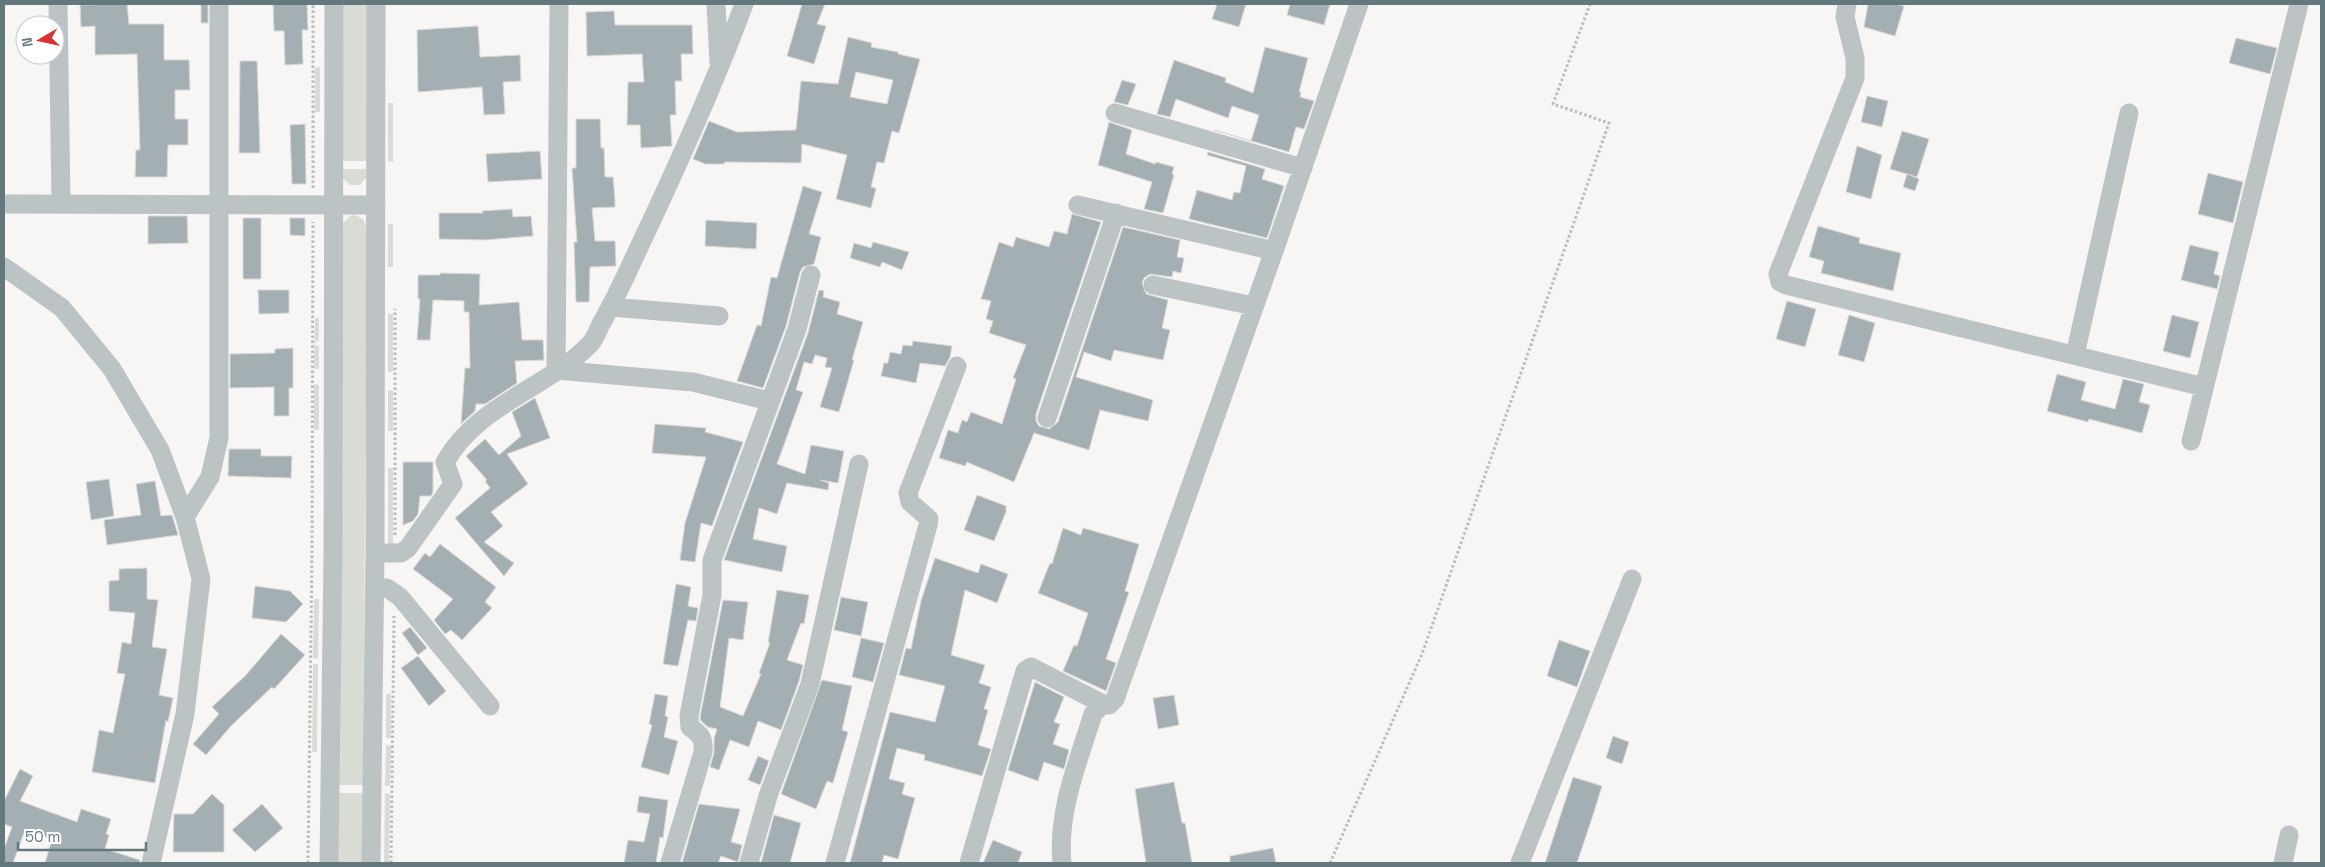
<svg xmlns="http://www.w3.org/2000/svg" width="2325" height="867" font-family="'Space Grotesk',sans-serif">
	<style>
		.green { fill: #d8dcd4 }
		.building { fill: #a3afb2; stroke: #d9d8d7; fill-rule: evenodd }
		.lines { fill: none; stroke-linecap: round; stroke-linejoin: round }
		.path { stroke: #b7bcbd; stroke-width: 3; stroke-dasharray: 2.5 2.5; stroke-linecap: butt }
		.minor { stroke: #bcc3c4; stroke-width: 19 }
	</style>
	<rect width="100%" height="100%" fill="#f7f6f4"/>
	<path class="green" d="M343,4H367V161H343Z
		M320,67V112H315V68Z
		M388,103H393V162L388,161Z
		M342,169H367L366,178L360,185H350L343,178Z
		M355,215L363,219L367,228L363,785H339L343,223L350,216Z
		M388,224H393V267H388Z
		M388,314H393V372H388Z
		M315,318H319V341H316L315,345L319,346V369H314Z
		M314,384L319,385V430H314Z
		M388,390L393,391V431H388Z
		M388,468H393V548L388,549Z
		M314,599H319L318,659L313,658Z
		M313,664H318L317,752H312Z
		M386,694H391V738H386Z
		M386,745L391,746L390,786H385Z
		M339,793H363V863H338Z
		M385,793L390,794L389,863H384Z"/>
	<path class="building" d="M127,4L129,24H164V60H189L190,90H175V119H188V145H168L167,177H135L136,150H140L137,54L95,55V26L81,27L80,5Z
		M201,4H208V23H201Z
		M273,4H307L308,30H302L303,64L285,65L284,31H274Z
		M802,4H825L817,24L826,26L814,64L787,56Z
		M1217,4H1246L1239,27L1212,19Z
		M1290,4H1330L1324,25L1287,15Z
		M1868,4H1895L1904,6L1895,36L1864,27Z
		M614,11L615,25H692L693,54H681L682,81H675L676,115H670L672,146L641,148L640,125H627L628,82H644L642,54L587,56L586,12Z
		M478,26L480,57L520,55L521,81L503,82L505,114L484,115L482,87L418,92L417,30Z
		M848,37L872,43L871,47L898,52V54L920,59L899,133L892,131L884,163L877,162L871,187L876,188L871,208L836,199L847,155L802,144L801,163L725,162L724,164H705L693,159L709,121L737,132L796,130L801,81L838,84ZM856,72L893,80L887,104L850,97Z
		M2236,38L2277,48L2270,74L2229,63Z
		M1265,47L1308,58L1299,92H1301L1300,97L1314,101L1304,129L1296,127L1289,152L1214,130L1251,141L1259,115L1232,106L1228,118L1176,99L1170,117L1157,114L1174,60L1226,78L1225,82L1253,93Z
		M240,61H257L260,153H239Z
		M1122,80L1136,84L1128,105L1114,102Z
		M1867,96L1888,101L1882,127L1861,122Z
		M576,119H600L601,148H604L605,177H613L615,201V207L592,208L595,241H615L616,266L590,267L589,302H576L574,242H577L572,168H576Z
		M1109,122L1132,130L1126,154L1155,164L1156,162L1174,167L1172,174L1174,175L1163,213L1144,209L1152,182L1098,165Z
		M305,124L306,184H292L290,125Z
		M1902,131L1929,139L1917,177L1890,169Z
		M1857,146L1882,155L1871,199L1846,192Z
		M540,151L542,179L488,182L486,154Z
		M1208,152L1265,169L1262,179L1284,186L1267,238L1189,219L1197,190L1232,200L1234,192L1240,193L1246,166L1207,155Z
		M2208,173L2243,182L2233,223L2198,214Z
		M1907,174L1919,179L1915,191L1903,187Z
		M803,186L822,192L809,234L821,237L814,264L803,267L800,272L786,326L763,388L737,381L757,325L761,326L771,277L777,278Z
		M512,209L513,217L531,216L533,236L484,240L439,239V213H483L482,211Z
		M1072,214L1101,222L1036,414V421L1039,426L1049,429L1058,422L1123,227L1180,240L1177,257L1184,258L1181,273L1173,271L1172,277L1150,274L1144,278L1142,283L1146,294L1168,300L1162,328L1170,330L1163,360L1114,350L1111,361L1084,352L1076,377L1153,400L1148,421L1100,410L1089,450L1034,433L1014,482L967,462L965,466L939,458L948,430L958,433L962,420L967,422L971,412L1002,424L1016,379L1013,378L1026,345L989,333L993,321L986,319L991,301L981,299L999,242L1013,247L1016,237L1049,247L1054,231L1067,234Z
		M148,216H187L188,243L148,244Z
		M243,218H261V279H243Z
		M290,218H305V236L290,235Z
		M706,220L757,223L756,249L705,246Z
		M1818,226L1860,238L1859,243L1901,253L1893,291L1821,273L1824,261L1809,257Z
		M873,242L909,252L902,270L882,262L880,267L850,258L854,243L871,248Z
		M2190,245L2219,252L2214,274L2220,276L2217,289L2181,280Z
		M440,273L480,274L479,305L519,302L522,340H543L544,360L515,361L517,383L485,404H476L475,411L461,424L465,368H470L469,312H464V301L433,300L430,340H417L420,299H418V275H440Z
		M258,290H289V313L259,314Z
		M819,290L824,291L823,297L840,302L837,314L863,322L852,360H854L839,412L820,407L832,368L825,367L827,358L815,355L812,364L804,362L796,390L803,392L777,464L805,474L811,445L844,451L838,483L820,480L829,483L828,490L787,483L777,514L759,508L753,539L787,546L782,572L724,560L808,333Z
		M1787,301L1816,309L1805,347L1776,339Z
		M1849,315L1875,323L1864,362L1838,355Z
		M2172,315L2199,322L2190,358L2163,351Z
		M913,341L952,346L950,357L945,366L920,363L916,383L881,376L884,363H888L890,352L901,354L903,345L912,346Z
		M293,348V388H289V416H274V387L230,388V354L275,353V349Z
		M2057,374L2086,382L2081,400L2115,409L2123,379L2144,384L2139,402L2150,405L2142,433L2089,419L2088,422L2047,411Z
		M535,398L550,438L507,454L528,484L491,512L503,526L484,542L514,563L504,576L455,518L490,488L485,481L487,480L466,456L485,439L499,455L521,436L512,412Z
		M655,424L706,428L705,432L743,442L712,526L701,523L695,562L680,560L685,523L706,457L652,453Z
		M229,449H261V456H292L291,478L228,476Z
		M403,462H433V492L431,496H420L418,514L413,521L403,525Z
		M109,479L114,516L91,520L86,482Z
		M155,481L161,516L172,515L178,535L107,545L104,520L141,515L136,484Z
		M977,495L1006,506V512L994,541L964,530Z
		M1063,528L1081,535L1083,528L1139,544L1125,591L1129,592L1106,659L1116,663L1106,691L1063,671L1074,645L1077,646L1088,613L1038,593L1050,563L1052,564Z
		M440,544L496,587L485,602L492,608L462,640L451,630L445,634L434,620L453,599L413,569L425,553L430,557Z
		M935,558L978,573L981,564L1008,574L997,603L965,590L951,655L985,665L979,683L991,687L984,709L988,710L978,745L991,749L982,776L924,760L925,755L897,748L889,779L905,783L902,794L915,798L898,859L884,855L882,863H850L890,712L935,722L945,686L899,675L906,648L911,649L921,601Z
		M147,568V599L158,600L152,647L167,649L159,695L173,698L168,722L166,720L155,783L92,772L99,730L113,733L125,674L117,673L122,642L131,644L135,613L109,611V581L119,580V569Z
		M676,584L691,587L688,606L698,608L696,621L688,620L678,666L663,664Z
		M255,586L290,591L303,604L286,622L252,618Z
		M777,590L809,595L804,624L801,623L787,660L803,665L799,681L781,730L758,721L749,747L730,740L719,770L710,767L714,753V739L717,729L708,727L701,721L700,717L723,600L748,602L743,640L729,638L720,707L743,716L761,674L759,673L770,643H768Z
		M841,597L868,602L861,636L834,630Z
		M410,627L427,648L418,655L402,633Z
		M281,634L305,655L274,689L272,687L231,726L206,755L193,744L219,714L212,707L246,675Z
		M861,638L884,643L873,682L852,677Z
		M1559,640L1590,651L1577,687L1547,676Z
		M418,656L446,691L429,706L401,668Z
		M822,680L852,686L842,730L848,732L833,783L827,781L816,809L781,794Z
		M1035,682L1064,697L1054,722L1060,724L1053,744L1069,750L1064,769L1044,762L1038,781L1008,770Z
		M655,694L668,696L665,716L668,717L664,737L678,741L669,775L641,767L652,725L649,724Z
		M1174,695L1179,725L1158,729L1153,698Z
		M1613,736L1629,742L1622,764L1606,758Z
		M758,756L769,761L760,785L748,780Z
		M20,769L33,776L20,801L77,822L81,809L111,819L106,834L109,835L105,849L140,860L139,863H45L52,839L25,830L13,863H4V849L12,827L4,824V801Z
		M1573,777L1602,786L1593,815L1577,863H1545Z
		M1174,782L1182,823H1185L1192,863H1146L1135,789Z
		M212,794L224,805V852H173L174,814H193Z
		M639,796L668,800L663,838L660,837L656,863H624L628,840L644,842L650,814L637,812Z
		M262,804L283,828L255,852L232,830Z
		M699,804L740,809L731,842L742,845L738,862L721,856L718,863H682Z
		M774,815L801,823L790,863H761Z
		M993,840L1022,852L1018,863H983Z
		M1273,848L1276,863H1230V856Z"/>
	<g class="lines">
		<path class="path" d="M313,188V4
			M395,535V309
			M308,863L312,552L313,222
			M391,863L394,616
			M1330,863L1422,654L1609,123L1553,104L1590,4"/>
		<path class="minor" d="M58,4L61,204
			M716,4L719,63
			M1847,4L1845,17L1855,58V78L1778,274L1780,282L1786,285L2204,387
			M1115,113L1303,168
			M4,204L376,205
			M1078,205L1274,251
			M4,267L62,308L112,369L160,450L185,517L201,579L185,714L151,863
			M1153,285L1254,306
			M611,307L719,316
			M2075,355L2129,113
			M556,370L559,4
			M556,370L693,382L769,401
			M1047,418L1116,213
			M2191,441L2299,4
			M185,517L210,477L219,438V4
			M375,553H401L408,548L453,484L445,462C479,403 547,389 590,344C595,339 598,330 601,324C613,303 623,282 633,260C673,176 712,91 744,4
			M375,588H387L400,597L490,706
			M329,863L333,553L334,4
			M371,863L375,553L376,4
			M670,863L703,752C704,738 701,735 690,727L689,716L712,595V560L797,329L811,275
			M749,863L768,796L810,684L859,464
			M835,863L928,525L929,519L910,502L908,493L957,366
			M969,863L1025,671L1031,667L1103,704
			M1062,863C1057,812 1078,762 1093,714L1103,704L1109,705L1115,699L1274,251L1359,4
			M1520,863L1632,579
			M2283,863L2289,835"/>
	</g>
	<rect width="2325" height="867" fill="none" stroke="#64797e" stroke-width="10"/>
	<g transform="translate(40 40) rotate(261)"><circle r="24" fill="#ffffff" stroke="#c1c9cb"/>
	<path d="M0-4L9 19L0 12L-9 19Z" fill="#d93334"/>
	<text y="-8" font-size="14" font-weight="bold" text-anchor="middle" fill="#64797e">N</text>
	</g>
	<path d="M18 842v8h128v-8" fill="none" stroke="#64797e" stroke-width="2.5"/>
	<text x="25" y="842" font-size="15" fill="#64797e" stroke="#ffffff" stroke-width="4" paint-order="stroke">50 m</text>
</svg>
